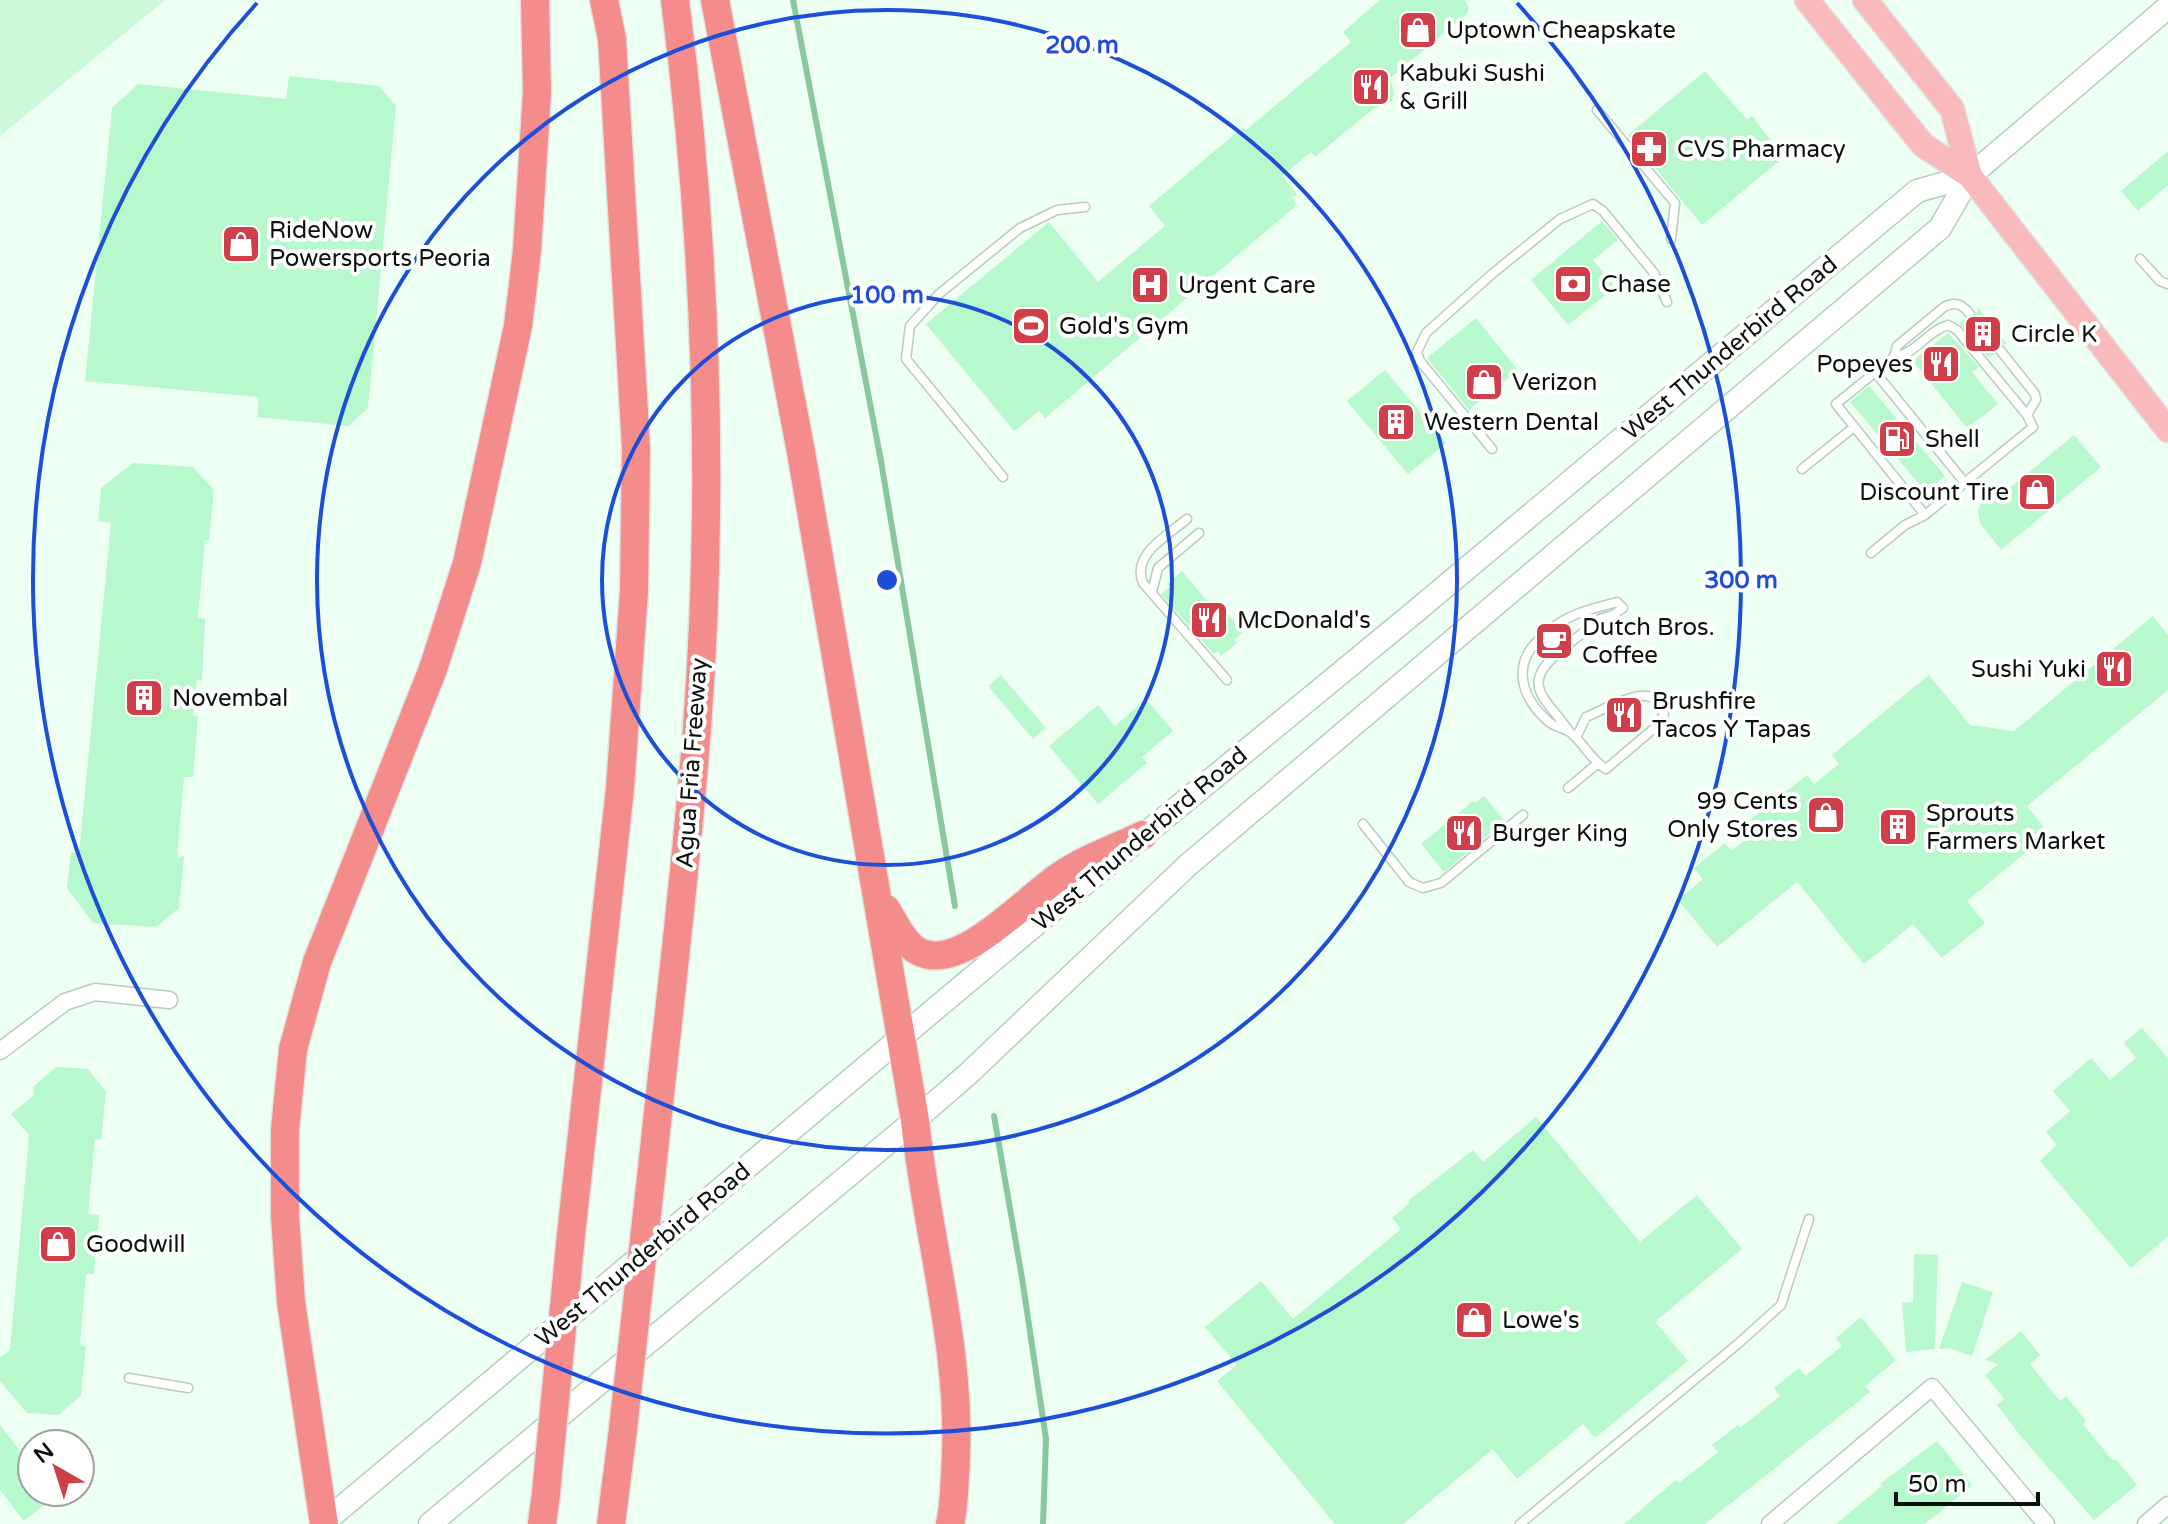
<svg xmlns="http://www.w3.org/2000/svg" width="2168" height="1524" font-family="'Varela Round',sans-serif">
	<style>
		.green { fill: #ccf9da }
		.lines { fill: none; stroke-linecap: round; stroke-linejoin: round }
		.stream { stroke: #89c89e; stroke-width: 6 }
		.building { fill: #b7f8cc }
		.service-casing { stroke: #b9ccbe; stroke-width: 11 }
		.minor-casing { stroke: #b9ccbe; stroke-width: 19 }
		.secondary-casing { stroke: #b9ccbe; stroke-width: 25 }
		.primary-casing { stroke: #e2e2e2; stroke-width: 27 }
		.motorway-casing { stroke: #e2e2e2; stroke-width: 31 }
		.service { stroke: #fff; stroke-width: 8 }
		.minor { stroke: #fff; stroke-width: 16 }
		.secondary { stroke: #fff; stroke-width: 22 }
		.primary { stroke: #f8baba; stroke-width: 24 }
		.motorway { stroke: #f48c8c; stroke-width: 28 }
		.motorway-bridge-casing { stroke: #e2e2e2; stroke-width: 31; stroke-linecap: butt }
		.motorway-bridge { stroke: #f48c8c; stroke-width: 28 }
		.ring { fill: none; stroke: #1d4ed8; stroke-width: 4 }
		.labels { text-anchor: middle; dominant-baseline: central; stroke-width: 8; stroke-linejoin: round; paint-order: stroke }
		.poi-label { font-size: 24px; fill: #0b110d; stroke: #fff; text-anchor: start }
		.street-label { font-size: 24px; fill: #0b110d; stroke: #fff }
		.centre { fill: #1d4ed8; stroke: #fff; stroke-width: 4 }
		.ring-label { font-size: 24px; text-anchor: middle; font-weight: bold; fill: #1d4ed8; stroke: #fff; stroke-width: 8; stroke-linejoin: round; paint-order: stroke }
	</style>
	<rect width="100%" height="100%" fill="#eefff3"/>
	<path class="green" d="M0,0H165L0,136Z"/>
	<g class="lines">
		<path class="stream" d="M793,0L881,461L955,906
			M994,1116L1022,1278L1046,1439L1043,1524"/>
	</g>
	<path class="building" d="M1380,0H1464L1469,8L1467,14L1390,78L1394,93L1392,101L1373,109L1315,157L1311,152L1282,176L1297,194L1292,198L1297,205L1045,418L1039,411L1014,431L926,324L1049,222L1098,282L1165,226L1149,206L1242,128L1245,131L1351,42L1343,32Z
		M1705,71L1747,120L1752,116L1784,157L1702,225L1628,135Z
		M289,76L379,86L396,106L368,408L348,426L257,417L259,397L85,381L112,108L138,84L286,99Z
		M2168,151V185L2138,211L2121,191Z
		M1602,221L1618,240L1593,260L1615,287L1568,325L1531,280Z
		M1978,308L2007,344L1995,345L1994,354L1989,358L1959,323L1965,319L1974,320Z
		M1476,318L1518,370L1469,410L1427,358Z
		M1948,333L1979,367L1972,372L1998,404L1967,428L1913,361Z
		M1385,370L1446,443L1408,474L1347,401Z
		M1869,386L1945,476L1926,492L1850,402Z
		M2074,435L2101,467L2001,550L1980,523L1978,511L1982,500L1994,489L2000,496Z
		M133,463L193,467L214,490L209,540H205L198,617L205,619L202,681L197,680L193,716H198L193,777H184L177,858L184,856L179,908L156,927L93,923L67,888L71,852L79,854L111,523L98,521L101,488Z
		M1182,571L1213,608L1219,603L1243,632L1234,640L1237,643L1221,656L1218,651L1214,654L1161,594L1170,587L1167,584Z
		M2153,616L2168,635V690L2027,806L2049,833L1967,901L1985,923L1942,958L1913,924L1864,964L1797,882L1717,947L1678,900L1703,879L1694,868L1725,843L1732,851L1756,831L1747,822L1807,775L1814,784L1839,764L1832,755L1929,675L1970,725L2014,731Z
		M1563,629L1569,635L1542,659L1538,651L1549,636Z
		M1001,675L1046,728L1033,739L988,686Z
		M1146,699L1173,731L1142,757L1147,763L1098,804L1049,746L1098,705L1115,726Z
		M1484,796L1505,821L1444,872L1421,844L1473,801L1475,803Z
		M2142,1028L2168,1058V1236L2131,1268L2040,1161L2057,1145L2046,1132L2070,1111L2053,1091L2091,1058L2110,1080L2136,1058L2124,1043Z
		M56,1067L88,1069L106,1092L101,1140L95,1139L88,1214L99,1215L94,1274H86L80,1345L86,1346L81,1395L59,1415L27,1413L0,1381V1358L10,1350L29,1135L11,1114L34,1095L33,1087Z
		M1536,1117L1640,1242L1697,1195L1742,1249L1655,1322L1688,1361L1595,1438L1583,1424L1517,1479L1493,1449L1403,1524H1335L1217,1381L1237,1365L1205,1327L1261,1281L1293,1319L1401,1229L1392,1218L1410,1203L1408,1201L1473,1150L1483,1162Z
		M1914,1254L1938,1255L1935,1349L1906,1352L1902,1303L1913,1302Z
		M1962,1282L1993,1292L1972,1356L1949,1348L1939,1349Z
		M1861,1317L1896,1360L1865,1386L1870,1392L1705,1524H1624L1676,1480L1679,1483L1718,1452L1712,1445L1738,1425L1740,1428L1780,1396L1774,1388L1799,1368L1805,1376L1842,1346L1836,1338Z
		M2021,1331L2040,1355L2030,1364L2060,1401L2066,1396L2086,1421L2083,1424L2113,1461L2116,1459L2137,1485L2094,1520L2019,1434L1997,1405L2004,1399L1985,1375L1998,1364L1985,1360Z
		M0,1425L32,1466V1492H60L24,1521L0,1490Z
		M1937,1441L1972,1485L1942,1510L1925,1524H1836L1882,1486L1880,1484Z"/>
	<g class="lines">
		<defs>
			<path id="service" d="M1597,110L1675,203L1671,239
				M2140,259L2160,281L2168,284
				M2000,350L2035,394L2036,400L2027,415
				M1894,357L1897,346L1944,307C1955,301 1962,304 1970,314
				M1875,372L1965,483
				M1492,449L1420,361L1417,352L1426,333L1492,274L1560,219L1593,204L1603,211L1654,273L1667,302
				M1802,469L1854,427
				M1003,477L906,359L910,326L939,294L1020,228L1057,210L1085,207
				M1187,519C1168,535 1131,555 1143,583L1227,680
				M1871,553L1905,525L1925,515L2033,427L2027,415L1957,330L1948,325C1927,331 1916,354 1894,357L1836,404L1925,515
				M1152,592L1158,568L1199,533
				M1551,629C1570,613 1593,609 1617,602L1623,608L1613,615L1600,619L1565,647
				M1542,637C1511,663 1520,697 1549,722C1555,727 1565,728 1571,733C1584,744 1591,760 1606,769L1658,725L1664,714C1655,676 1609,708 1586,717L1576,738
				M1557,654C1519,686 1548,700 1569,731
				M1568,788L1597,764
				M1363,824L1409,882L1423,888L1441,883L1523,815
				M129,1378L188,1388
				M1520,1524L1739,1343L1781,1305L1809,1219"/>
			<path id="minor" d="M0,1051L65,1002L95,992L169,1000
				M1770,1524L1932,1387L2046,1524
				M2146,1524L2168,1505"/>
			<path id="secondary" d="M322,1524L1060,904L1416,611L1917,191L1970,176
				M430,1524L915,1120L968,1074L1188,865L1940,228L1970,176L2168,7"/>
			<path id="primary" d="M1807,0L1923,145L1970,176L2168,430
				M1865,0L1952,109L1970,176"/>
			<path id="motorway" d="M715,0L801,452L915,1120C927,1240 964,1353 955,1475C954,1491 954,1508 950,1524
				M886,909C896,925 906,949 925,954C966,966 1027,898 1060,876C1084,859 1116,848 1143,835
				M653,1160C668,1016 686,873 697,728C715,486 706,241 675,0
				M571,1235L620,789L634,591L636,447L612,39L604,0
				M324,1524L291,1302L285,1216V1130L293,1049L317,962L433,669L467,563L518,326L527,251L537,92L535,0
				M542,1524L546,1493
				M611,1524L623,1429"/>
		</defs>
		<use href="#service" class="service-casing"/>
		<use href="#minor" class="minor-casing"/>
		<use href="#secondary" class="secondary-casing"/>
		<use href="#primary" class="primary-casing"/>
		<use href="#motorway" class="motorway-casing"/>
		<use href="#service" class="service"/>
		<use href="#minor" class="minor"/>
		<use href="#secondary" class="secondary"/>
		<use href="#primary" class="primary"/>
		<use href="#motorway" class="motorway"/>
		<defs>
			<path id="motorway-bridge" d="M623,1429L653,1160
				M546,1493L571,1235"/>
		</defs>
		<use href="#motorway-bridge" class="motorway-bridge-casing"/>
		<use href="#motorway-bridge" class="motorway-bridge"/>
	</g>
	<g class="ring">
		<circle cx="887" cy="580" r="285"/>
		<circle cx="887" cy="580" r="570"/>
		<path d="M1517 3A854 854 0 1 1 257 3"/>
	</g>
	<defs>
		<symbol id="shop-square" viewBox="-11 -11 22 22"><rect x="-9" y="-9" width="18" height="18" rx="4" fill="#cf3f4a" stroke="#fff"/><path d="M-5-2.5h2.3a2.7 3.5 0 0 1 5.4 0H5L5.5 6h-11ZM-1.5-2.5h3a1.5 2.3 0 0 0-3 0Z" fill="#fff"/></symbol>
		<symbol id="restaurant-square" viewBox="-11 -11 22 22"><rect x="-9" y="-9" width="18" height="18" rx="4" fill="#cf3f4a" stroke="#fff"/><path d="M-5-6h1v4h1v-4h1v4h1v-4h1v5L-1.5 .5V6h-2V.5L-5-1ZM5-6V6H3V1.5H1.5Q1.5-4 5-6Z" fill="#fff"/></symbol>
		<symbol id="pharmacy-square" viewBox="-11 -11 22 22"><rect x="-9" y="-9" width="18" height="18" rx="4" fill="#cf3f4a" stroke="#fff"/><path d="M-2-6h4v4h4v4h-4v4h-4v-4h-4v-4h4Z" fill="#fff"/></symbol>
		<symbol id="bank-square" viewBox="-11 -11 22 22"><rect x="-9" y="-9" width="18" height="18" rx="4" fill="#cf3f4a" stroke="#fff"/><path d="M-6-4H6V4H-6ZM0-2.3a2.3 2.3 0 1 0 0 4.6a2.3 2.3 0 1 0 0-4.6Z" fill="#fff"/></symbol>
		<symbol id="hospital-square" viewBox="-11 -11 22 22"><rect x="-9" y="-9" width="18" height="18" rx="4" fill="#cf3f4a" stroke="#fff"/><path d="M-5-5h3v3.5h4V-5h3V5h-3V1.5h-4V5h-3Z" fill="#fff"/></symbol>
		<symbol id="stadium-square" viewBox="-11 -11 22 22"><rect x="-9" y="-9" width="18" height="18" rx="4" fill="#cf3f4a" stroke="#fff"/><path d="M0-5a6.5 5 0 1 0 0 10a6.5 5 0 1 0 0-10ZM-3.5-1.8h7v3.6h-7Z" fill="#fff"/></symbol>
		<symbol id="building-square" viewBox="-11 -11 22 22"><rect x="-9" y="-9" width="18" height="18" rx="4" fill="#cf3f4a" stroke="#fff"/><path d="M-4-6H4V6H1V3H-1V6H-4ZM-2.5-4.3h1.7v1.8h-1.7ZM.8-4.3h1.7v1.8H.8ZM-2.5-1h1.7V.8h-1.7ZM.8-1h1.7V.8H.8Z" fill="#fff"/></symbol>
		<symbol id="fuel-square" viewBox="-11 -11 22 22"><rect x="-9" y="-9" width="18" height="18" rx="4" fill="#cf3f4a" stroke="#fff"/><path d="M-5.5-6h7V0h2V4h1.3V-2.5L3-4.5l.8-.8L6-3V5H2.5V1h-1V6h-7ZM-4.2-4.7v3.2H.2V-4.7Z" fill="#fff"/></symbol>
		<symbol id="cafe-square" viewBox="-11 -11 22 22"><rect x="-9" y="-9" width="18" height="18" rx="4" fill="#cf3f4a" stroke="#fff"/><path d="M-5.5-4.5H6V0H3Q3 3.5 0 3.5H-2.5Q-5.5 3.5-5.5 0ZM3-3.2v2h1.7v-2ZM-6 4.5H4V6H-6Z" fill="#fff"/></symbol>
	</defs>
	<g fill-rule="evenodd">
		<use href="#shop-square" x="1396" y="8" width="44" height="44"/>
		<use href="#restaurant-square" x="1349" y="65" width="44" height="44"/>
		<use href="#pharmacy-square" x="1627" y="127" width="44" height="44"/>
		<use href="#shop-square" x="219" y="222" width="44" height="44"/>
		<use href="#bank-square" x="1551" y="262" width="44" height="44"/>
		<use href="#hospital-square" x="1128" y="263" width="44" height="44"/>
		<use href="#stadium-square" x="1009" y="304" width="44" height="44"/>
		<use href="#building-square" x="1961" y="312" width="44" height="44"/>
		<use href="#restaurant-square" x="1919" y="342" width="44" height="44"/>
		<use href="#shop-square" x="1462" y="360" width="44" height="44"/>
		<use href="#building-square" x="1374" y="400" width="44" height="44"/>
		<use href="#fuel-square" x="1875" y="417" width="44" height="44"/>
		<use href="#shop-square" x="2015" y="470" width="44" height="44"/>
		<use href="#restaurant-square" x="1187" y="598" width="44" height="44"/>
		<use href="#cafe-square" x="1532" y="619" width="44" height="44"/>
		<use href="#restaurant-square" x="2092" y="647" width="44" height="44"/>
		<use href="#building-square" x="122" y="676" width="44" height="44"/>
		<use href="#restaurant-square" x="1602" y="693" width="44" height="44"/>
		<use href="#shop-square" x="1804" y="793" width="44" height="44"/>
		<use href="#building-square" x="1876" y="805" width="44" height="44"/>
		<use href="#restaurant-square" x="1442" y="811" width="44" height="44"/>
		<use href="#shop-square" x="36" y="1222" width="44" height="44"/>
		<use href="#shop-square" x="1452" y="1298" width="44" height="44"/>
	</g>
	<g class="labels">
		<g class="poi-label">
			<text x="1446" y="30">Uptown Cheapskate</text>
			<text x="1399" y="73">Kabuki Sushi<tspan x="1399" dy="28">&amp; Grill</tspan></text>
			<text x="1677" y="149">CVS Pharmacy</text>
			<text x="269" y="230">RideNow<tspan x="269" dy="28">Powersports Peoria</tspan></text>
			<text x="1601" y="284">Chase</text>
			<text x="1178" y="285">Urgent Care</text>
			<text x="1059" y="326">Gold's Gym</text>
			<text x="2011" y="334">Circle K</text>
			<text x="1913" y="364" text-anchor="end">Popeyes</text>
			<text x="1512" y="382">Verizon</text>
			<text x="1424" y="422">Western Dental</text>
			<text x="1925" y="439">Shell</text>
			<text x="2009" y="492" text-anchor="end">Discount Tire</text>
			<text x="1237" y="620">McDonald's</text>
			<text x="1582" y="627">Dutch Bros.<tspan x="1582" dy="28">Coffee</tspan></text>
			<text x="2086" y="669" text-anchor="end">Sushi Yuki</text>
			<text x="172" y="698">Novembal</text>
			<text x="1652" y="701">Brushfire<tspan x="1652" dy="28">Tacos Y Tapas</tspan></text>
			<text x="1798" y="801" text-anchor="end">99 Cents<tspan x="1798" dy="28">Only Stores</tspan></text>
			<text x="1926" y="813">Sprouts<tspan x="1926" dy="28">Farmers Market</tspan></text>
			<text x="1492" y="833">Burger King</text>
			<text x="86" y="1244">Goodwill</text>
			<text x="1502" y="1320">Lowe's</text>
		</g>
		<g class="street-label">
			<text transform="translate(1730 348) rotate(-40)">West Thunderbird Road</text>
			<text transform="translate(692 763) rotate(-86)">Agua Fria Freeway</text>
			<text transform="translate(1140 839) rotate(-40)">West Thunderbird Road</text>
			<text transform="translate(643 1255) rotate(-40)">West Thunderbird Road</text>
		</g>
	</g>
	<circle cx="887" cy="580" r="12" class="centre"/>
	<g class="ring-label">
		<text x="1082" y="53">200 m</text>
		<text x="887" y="303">100 m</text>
		<text x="1741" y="588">300 m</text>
	</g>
	<g transform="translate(56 1468) rotate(321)"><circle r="38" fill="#ffffff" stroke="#9da09e" stroke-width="2"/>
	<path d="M0-6L14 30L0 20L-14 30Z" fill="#cf3f4a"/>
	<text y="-12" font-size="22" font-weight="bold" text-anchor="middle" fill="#0b110d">N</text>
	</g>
	<path d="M1896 1492v12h142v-12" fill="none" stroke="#0b110d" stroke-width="4"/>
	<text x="1908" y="1492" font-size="24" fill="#0b110d" stroke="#ffffff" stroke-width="6" paint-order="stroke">50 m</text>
</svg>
